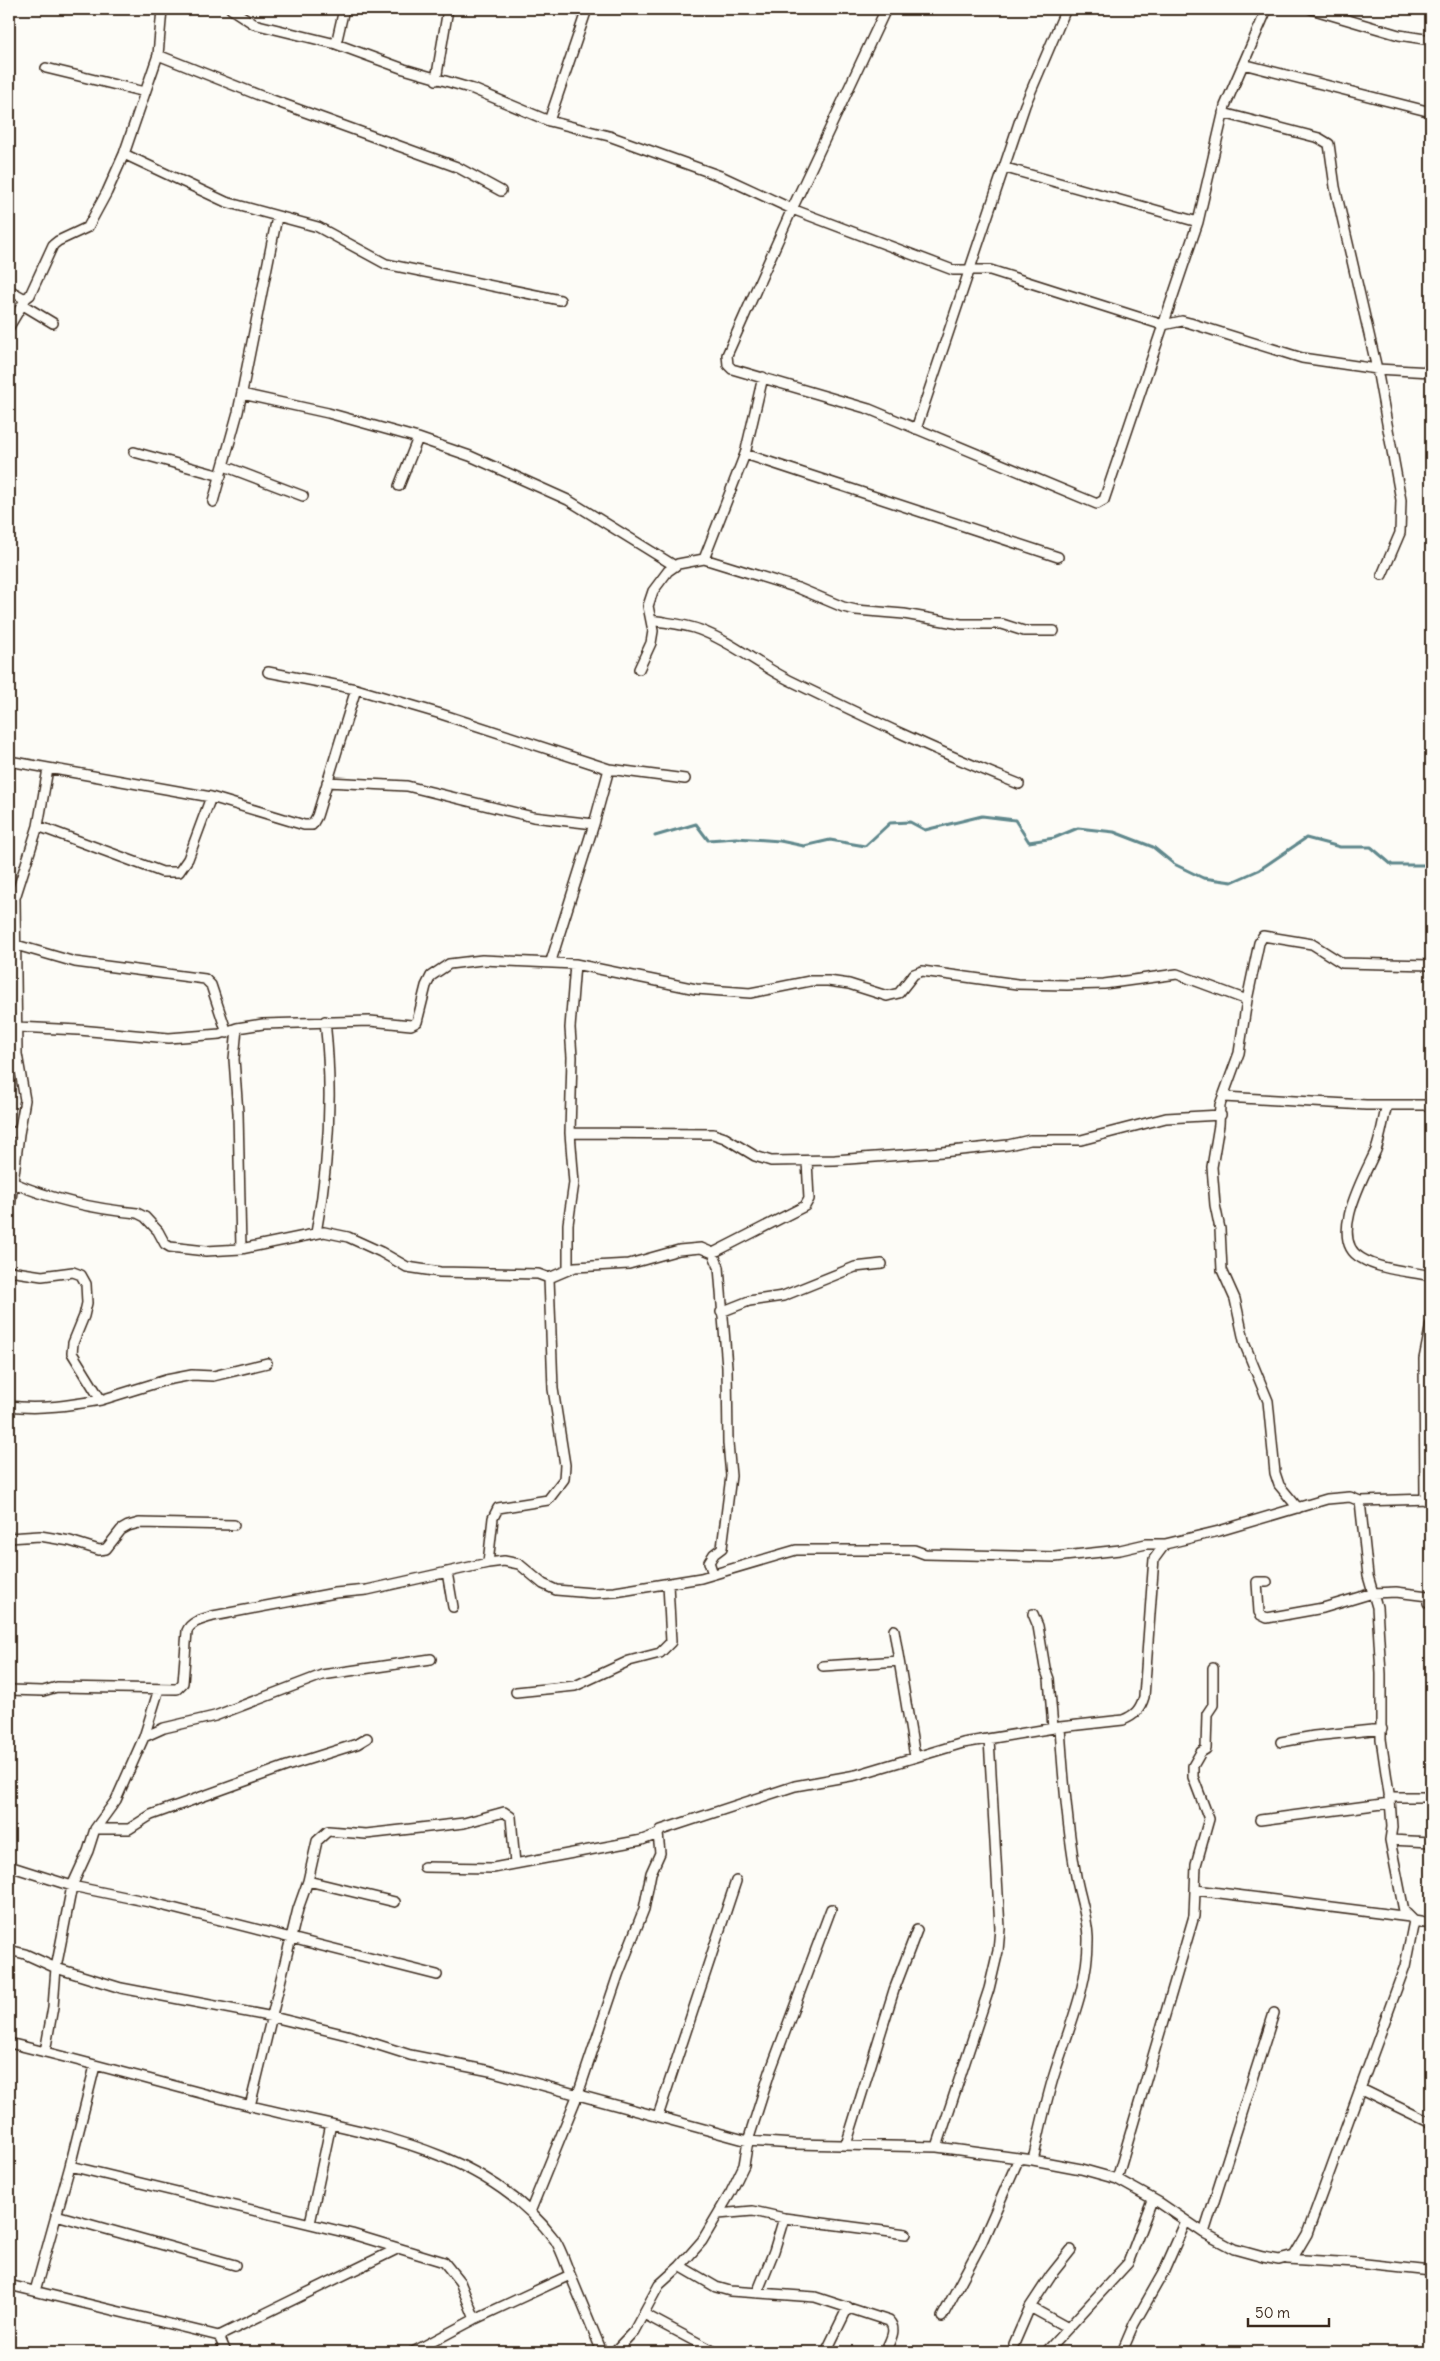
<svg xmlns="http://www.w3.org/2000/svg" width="1440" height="2361" font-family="Delius,sans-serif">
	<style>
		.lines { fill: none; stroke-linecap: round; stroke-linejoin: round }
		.stream { stroke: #60888c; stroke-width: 3 }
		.minor-casing { stroke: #3b2a1e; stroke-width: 12 }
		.minor { stroke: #fdfcf7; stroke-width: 9 }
	</style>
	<rect width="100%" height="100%" fill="#fdfcf7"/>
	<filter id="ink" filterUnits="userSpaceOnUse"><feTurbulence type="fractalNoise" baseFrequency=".02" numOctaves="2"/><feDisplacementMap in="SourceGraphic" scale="10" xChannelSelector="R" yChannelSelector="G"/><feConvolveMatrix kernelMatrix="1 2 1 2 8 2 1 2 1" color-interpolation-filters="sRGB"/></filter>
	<g filter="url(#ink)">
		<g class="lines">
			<path class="stream" d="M655,836L696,824L708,840L736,838L780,841L804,846L830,840L865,846L890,823L910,822L925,830L982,816L1015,820L1029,842L1054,838L1078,828L1114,832L1153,847L1174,864L1203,878L1232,882L1259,870L1306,838L1340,847H1371L1392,865H1431"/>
			<defs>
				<path id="minor" d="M231,9L254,24L336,44L404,69L473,89L549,121L609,136L723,177L792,209L953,270H990L1163,325L1182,321L1190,323L1302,358L1377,369L1431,372
					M886,9L792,209L727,355L728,365L732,369L869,409L1097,504L1104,500L1198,222L1225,106L1267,9
					M1311,9L1399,35L1431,40
					M336,44L344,9
					M158,55L261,96L457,167L501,191
					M1243,64L1431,112
					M46,68L145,92
					M436,80L448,9
					M1223,113L1319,138L1329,144L1335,187L1377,369L1401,500L1400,533L1382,575
					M549,121L587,9
					M124,154L226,202L318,227L386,264L560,300
					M1006,168L1198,222
					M9,290L25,299L30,295L53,245L58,241L88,227L107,192L124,154L158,55L162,9
					M23,305L53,323
					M9,327L25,300
					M242,394L328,413L418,438L470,456L568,500L675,566
					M916,429L1025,105L1066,9
					M134,452L221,476
					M745,454L1058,557
					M224,466L303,496
					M399,486L418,438
					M213,502L238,412L277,217
					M704,559L798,588L843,607L856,610L904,614L961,624H1002L1024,631H1054
					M651,620C667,623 685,624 700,630C732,642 759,665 789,680C865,717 940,753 1019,784
					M639,669L651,643L653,631L648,606L653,591L668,571L678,564L704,559L745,454L763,377
					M268,672L356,689L441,714L609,769L685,779
					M9,761L211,797L304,825H312L317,816L356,689
					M327,782L407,786L533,817L594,824
					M38,826L162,872H179L188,859L211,797
					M16,945L75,962L205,979L211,985L227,1033
					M551,961L594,824L609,769
					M17,1027L79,1030L169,1038L220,1034L237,1028L263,1024L370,1021L411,1025L417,1022L426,986L431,976L449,964L482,960L575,964L696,989L750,993L810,981H828L849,984L887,996L899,993L914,974L922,971L1017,984L1067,985L1104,984L1177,974L1247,1000
					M237,1028L234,1059L238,1113L241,1249L324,1232L348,1237L381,1252L407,1267L440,1272L538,1274L549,1278L553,1389L565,1465L564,1479L548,1500L498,1508L493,1518L488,1563
					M1223,1097L1366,1105H1431
					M1387,1105C1383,1120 1381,1136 1376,1150C1365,1174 1327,1240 1361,1258C1380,1270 1409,1271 1431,1276
					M9,1131L19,1134L25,1100L17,1054L15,898L38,826L48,769
					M570,1133L713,1134L725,1138L755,1156L771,1161L835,1160L942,1152L1008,1145L1030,1140H1081L1166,1118L1221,1115
					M14,1183C53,1200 95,1209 137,1213L145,1217L158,1231L165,1244L170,1247L206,1251L241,1249
					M9,1215L19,1134
					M316,1233C329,1163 333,1092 325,1021
					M713,1253L805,1206L809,1199L807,1161
					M568,1269V1224L574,1183L570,1133L572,1057L570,1028L575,964
					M9,1271L42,1276L73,1272L81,1275L86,1284L87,1303L84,1316L73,1343L72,1353L101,1400L166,1380L192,1375L213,1376L267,1363
					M549,1278L575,1267L629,1264L679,1250L701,1248L713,1253L719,1267L727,1367L728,1443L731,1476L722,1548L714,1554L709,1562L713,1574
					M721,1312L749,1301L783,1296L855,1267L882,1264
					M9,1406C40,1410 71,1405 101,1400
					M1425,1500L1424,1359L1431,1324
					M1298,1508L1279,1485L1275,1473L1268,1401L1245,1345L1235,1299L1222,1270L1220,1229L1215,1205L1212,1167L1219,1125L1220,1105L1239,1053L1247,1000L1259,943L1263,936L1312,944L1342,963L1431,965
					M9,1538L40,1536L70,1541L99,1550L106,1549L121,1530L128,1526L139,1523L234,1525
					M447,1572L453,1607
					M1267,1582H1257L1259,1612L1261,1615L1267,1618L1323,1608L1373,1593L1396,1592L1428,1596V1603L1431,1602
					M1033,1614L1038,1626L1045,1668L1049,1679L1053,1728
					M894,1630L915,1757
					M823,1666L899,1661
					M9,1690L43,1691L57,1687L177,1689L183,1683L187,1631C191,1621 204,1619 213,1616L335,1593L367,1590L488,1563L504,1561L519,1564L543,1584L556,1590L592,1593L615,1592L701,1578L796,1550H914L925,1554L1055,1557L1120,1550L1146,1544H1165L1219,1531L1327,1499L1350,1497L1360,1501L1431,1499
					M516,1692L575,1686L629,1661L660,1653L671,1642L668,1584
					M144,1737L159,1689
					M1281,1742L1314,1736L1382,1729
					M1389,1797H1428
					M1260,1820L1390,1803
					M95,1829H129L151,1815L287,1766L357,1744L367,1738
					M1390,1840L1431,1842
					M9,1866L72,1886L149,1902L437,1975
					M424,1867L493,1868L642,1840L658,1834L661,1830L795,1786L856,1775L963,1743L1060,1727L1123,1720C1135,1715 1140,1710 1144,1697L1153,1571L1154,1559L1165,1544
					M308,1881L395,1902
					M1196,1890L1410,1917
					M1414,1921L1431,1924
					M9,1950L25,1954L56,1968L121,1988L273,2017L347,2035L410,2055L490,2071L748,2141L794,2144L937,2147L1033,2160L1081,2169L1117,2179L1160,2203L1204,2233L1234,2249L1263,2257L1279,2260L1294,2256L1307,2234L1405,1966L1414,1921L1404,1911L1390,1840L1392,1827L1390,1800L1381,1739V1674L1377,1607L1368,1576L1360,1501
					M9,2043C87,2062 165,2084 243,2104C353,2132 482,2142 555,2240C561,2249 565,2262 569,2272C580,2298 591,2325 602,2352
					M45,2052L53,2007L56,1968L72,1886L88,1851L95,1829L116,1800L144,1737L164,1728L215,1716L322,1675L431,1659
					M1361,2089L1431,2123
					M250,2106L298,1909L308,1881L317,1841L328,1831L366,1834L464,1823L504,1812L511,1817L515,1864
					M658,2116L736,1881
					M846,2145L894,1990L917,1930
					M937,2147L989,1989L998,1951L1000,1928L989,1739
					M1033,2160C1040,2130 1046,2100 1055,2072C1069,2027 1089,1984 1088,1937C1087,1913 1078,1893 1075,1870C1067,1823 1063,1775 1060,1727
					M70,2166L352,2234L444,2262L460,2282L475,2319
					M1117,2179L1194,1916L1196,1865L1209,1819L1193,1777V1766L1201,1752L1206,1749L1207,1714L1213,1705V1668
					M530,2212L578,2094L618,1975L644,1909L651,1873L660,1853L658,1834
					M718,2214L753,2211L784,2218L906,2234
					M56,2215L235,2265
					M310,2223L331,2124
					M1204,2233L1274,2013
					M1287,2259L1356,2263L1431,2271
					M680,2266L716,2287L730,2291L815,2297L889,2321C898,2330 889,2342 885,2352
					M9,2285L219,2336L226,2352
					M35,2291L70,2166L95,2066
					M757,2293L774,2251L784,2218
					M1030,2307L1068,2328
					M644,2314L715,2352
					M942,2317L981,2244L1019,2158
					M219,2336L397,2249
					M1014,2344L1030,2307L1051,2275L1071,2250
					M413,2352L475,2319L570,2275
					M614,2352L634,2331L659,2285L680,2266L702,2241L731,2192L744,2165L748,2141L770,2072L831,1909
					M826,2352L848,2307
					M1046,2352L1128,2263L1152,2200
					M1122,2352L1134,2324L1163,2273L1186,2221"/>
			</defs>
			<use href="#minor" class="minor-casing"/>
			<use href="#minor" class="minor"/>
		</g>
	</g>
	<rect width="1440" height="2361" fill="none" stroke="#fdfcf7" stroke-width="30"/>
	<rect x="15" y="15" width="1410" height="2331" fill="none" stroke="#3b2a1e" stroke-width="2" filter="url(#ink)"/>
	<path d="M1248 2318v8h81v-8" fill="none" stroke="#3b2a1e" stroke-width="2.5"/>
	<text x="1255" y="2318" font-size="15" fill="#3b2a1e" stroke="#fdfcf7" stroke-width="4" paint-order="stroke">50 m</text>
</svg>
